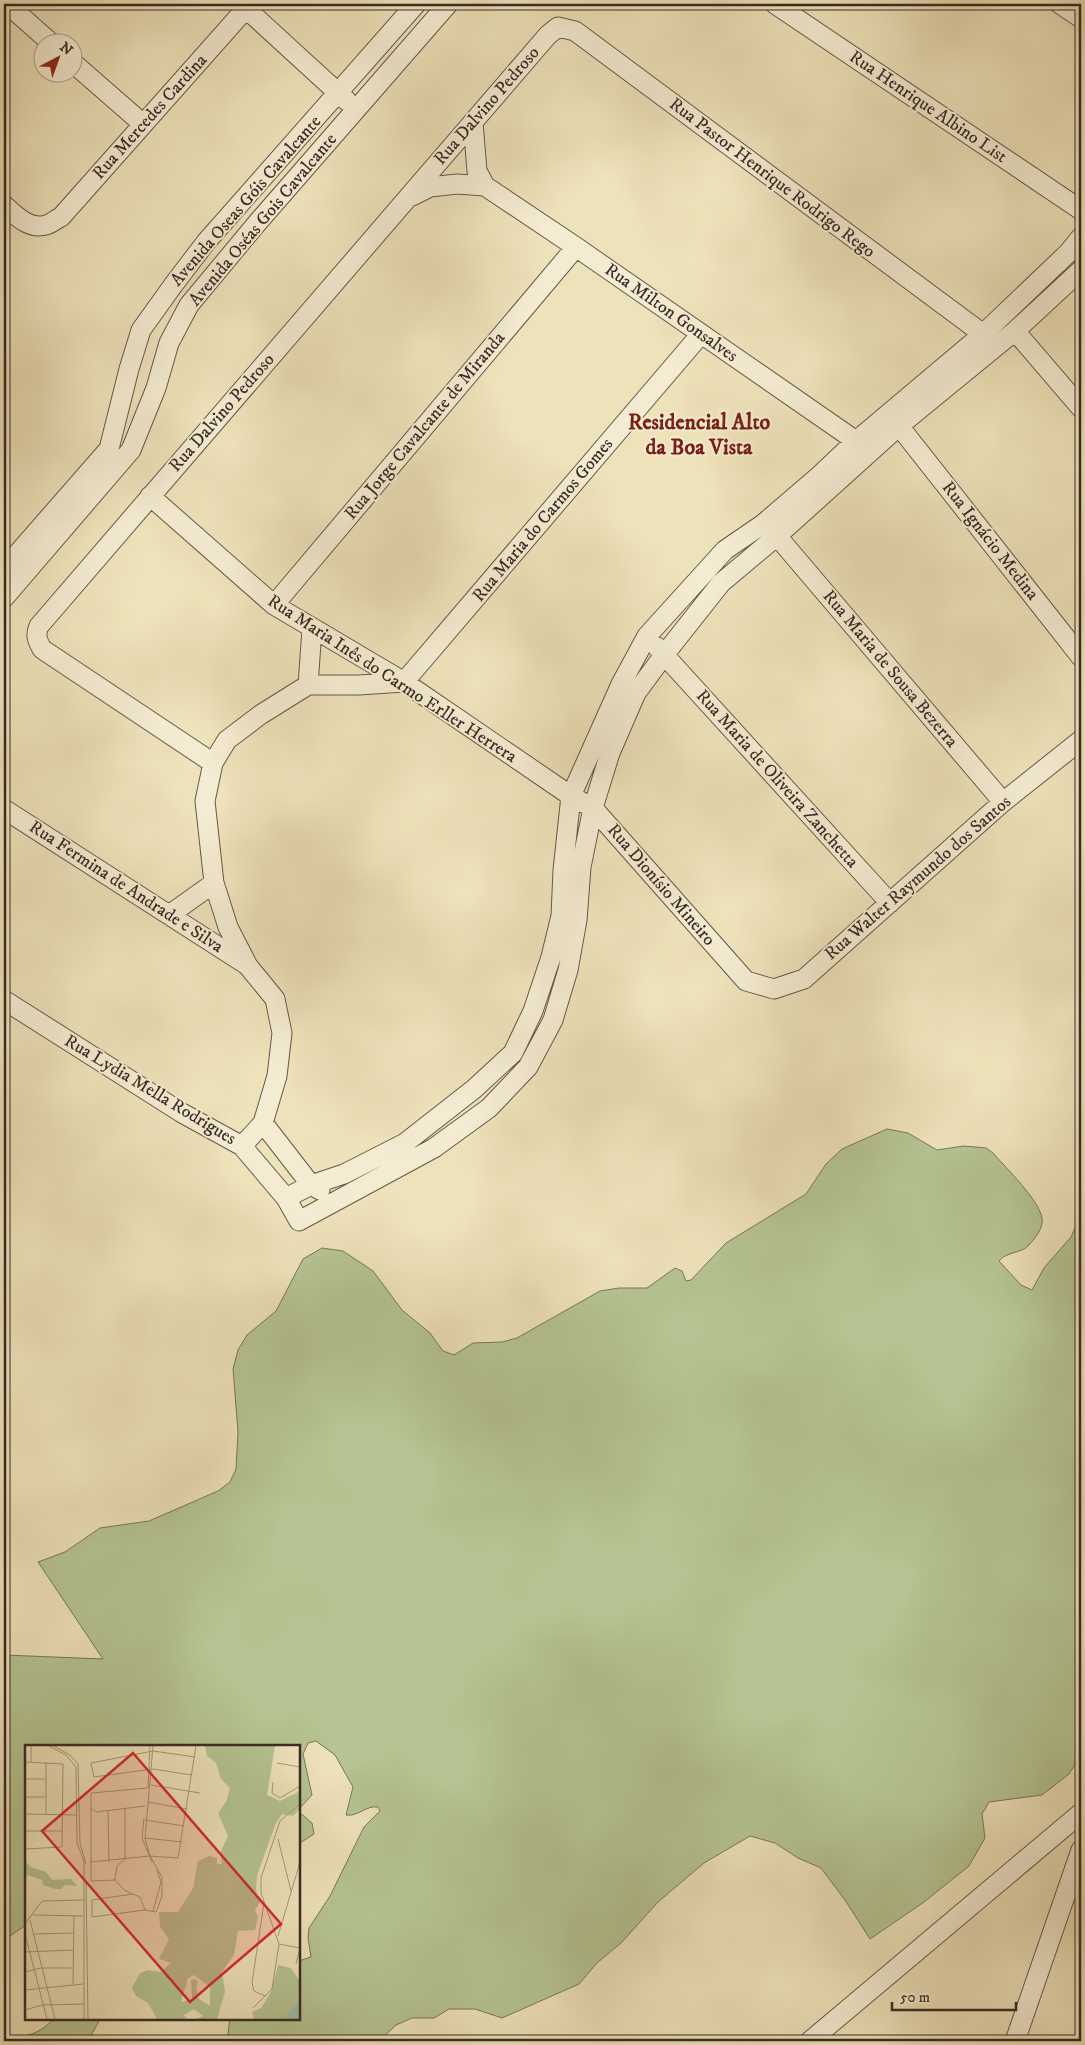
<svg xmlns="http://www.w3.org/2000/svg" width="1085" height="2045" font-family="'IM FELL DW Pica',serif">
	<style>
		.green { fill: #b5c492; stroke: #76775c }
		.lines { fill: none; stroke-linecap: round; stroke-linejoin: round }
		.street-casing { stroke: #66584a; stroke-width: 21 }
		.street { stroke: #f4ecd2; stroke-width: 19 }
		.labels { text-anchor: middle; dominant-baseline: central; stroke-width: 4; stroke-linejoin: round; paint-order: stroke }
		.street-label { font-size: 18px; fill: #382a25; stroke: #f4ecd2 }
		.district-label { font-size: 22px; font-weight: bold; fill: #7a1f14; stroke: #f4ecd2 }
		.inset-road { fill: none; stroke: #a5987e; stroke-width: 1 }
		.view { fill: #d62828; fill-opacity: 0.15; stroke: #d62828; stroke-width: 2.5 }
		.inset-edge { fill: none; stroke: #382a25; stroke-width: 2.5 }
	</style>
	<rect width="100%" height="100%" fill="#eee2ba"/>
	<filter id="stains"><feTurbulence type="fractalNoise" baseFrequency=".004" numOctaves="4"/><feColorMatrix values="0 0 0 0 .2 0 0 0 0 .09 0 0 0 0 .02 0 0 0 .5 -.17"/></filter>
	<radialGradient id="worn" r=".72"><stop offset=".6" stop-color="#630" stop-opacity="0"/><stop offset="1" stop-color="#630" stop-opacity=".3"/></radialGradient>
	<path class="green" d="M887,1129L908,1133L937,1150L964,1146L986,1148L993,1153C1006,1168 1039,1200 1042,1218C1044,1228 1035,1238 1029,1245C1021,1254 1007,1251 999,1261L1021,1285L1032,1290L1044,1268L1071,1237L1081,1214V1755L1069,1774L1042,1795L989,1802L982,1814L985,1838L969,1866L924,1902L870,1939L845,1900L821,1868L798,1858L775,1843L750,1836L704,1863L658,1902L621,1943L597,1963L579,1984L502,2018L475,2009H449L434,2018H412L396,2025L379,2041H227L230,2019H299V1961L311,1957L308,1938L309,1928L330,1896L364,1827L380,1811L378,1807C366,1805 358,1817 346,1815L353,1787L335,1755L316,1741L308,1743L303,1754L312,1795L299,1809V1746H26V1925L4,1940V1655L103,1659L38,1562L65,1552L100,1528L149,1521L218,1491L230,1482L236,1469L238,1432L233,1369L238,1350L247,1335L276,1311L303,1259L322,1248L343,1251L373,1271L402,1310L430,1333L443,1351L454,1355L473,1343L502,1342L517,1338L600,1291L619,1288H647L675,1268L682,1271L686,1281L691,1280L726,1243L806,1194L826,1164L842,1149Z
		M299,1812L312,1823L314,1834L300,1843L299,1852Z
		M53,2019H100L88,2041H4V2033C21,2041 42,2033 53,2019Z"/>
	<g class="lines">
		<defs>
			<path id="street" d="M7,4L50,42
				M241,4L347,101
				M775,4L1081,210
				M1060,4L1081,18
				M72,62L143,124
				M473,122L477,171L485,186L576,247L856,441
				M412,196L430,187L457,184L485,186
				M4,205C15,215 29,230 46,225C51,224 56,219 61,217L250,4
				M1015,331L1081,408
				M899,426L1081,657
				M150,496L274,605L404,682L571,796L593,808L746,981L774,989L804,979L1003,802L1081,740
				M768,528L777,536L1003,802
				M4,569L109,449L129,369L141,330L174,284L206,242L416,4
				M4,598L131,450L156,388L169,343L189,305L258,222L448,4
				M274,605L576,247
				M657,647L890,903
				M308,685L312,629
				M213,763L42,649C37,640 35,635 39,626L548,35L558,27L575,31L983,334
				M4,809L247,965
				M169,915L214,883
				M4,1000L182,1113L242,1146L286,1198L299,1221L434,1148L489,1108L528,1067L553,1020L568,970L577,920L581,867L593,808L610,753L636,693L664,655L721,583L777,536L899,426L1015,331L1081,270
				M263,1123L311,1185L320,1190
				M242,1146L263,1123L277,1076L282,1033L275,999L248,966L228,927L214,883L205,801L213,763L227,740L260,715L308,685H359L404,682L701,334
				M286,1198L311,1185L344,1174L405,1143L474,1089L513,1053L533,1011L551,957L561,916L563,870L571,796L621,684L647,636L725,550L763,524L819,476L856,441L983,334L1068,253L1081,237
				M810,2041L1081,1813
				M1015,2041L1081,1850"/>
		</defs>
		<use href="#street" class="street-casing"/>
		<use href="#street" class="street"/>
	</g>
	<g class="labels">
		<g class="street-label">
			<text transform="translate(487 106) rotate(-49)">Rua Dalvino Pedroso</text>
			<text transform="translate(928 107) rotate(34)">Rua Henrique Albino List</text>
			<text transform="translate(150 117) rotate(-48)">Rua Mercedes Cardina</text>
			<text transform="translate(772 178) rotate(37)">Rua Pastor Henrique Rodrigo Rego</text>
			<text transform="translate(246 201) rotate(-49)">Avenida Oseas Góis Cavalcante</text>
			<text transform="translate(263 220) rotate(-50)">Avenida Oséas Gois Cavalcante</text>
			<text transform="translate(671 313) rotate(35)">Rua Milton Gonsalves</text>
			<text transform="translate(222 413) rotate(-49)">Rua Dalvino Pedroso</text>
			<text transform="translate(425 426) rotate(-50)">Rua Jorge Cavalcante de Miranda</text>
			<text transform="translate(543 520) rotate(-50)">Rua Maria do Carmos Gomes</text>
			<text transform="translate(990 541) rotate(52)">Rua Ignácio Medina</text>
			<text transform="translate(890 669) rotate(50)">Rua Maria de Sousa Bezerra</text>
			<text transform="translate(392 679) rotate(33)">Rua Maria Inês do Carmo Erller Herrera</text>
			<text transform="translate(777 779) rotate(48)">Rua Maria de Oliveira Zanchetta</text>
			<text transform="translate(918 878) rotate(-41)">Rua Walter Raymundo dos Santos</text>
			<text transform="translate(661 885) rotate(49)">Rua Dionísio Mineiro</text>
			<text transform="translate(126 887) rotate(33)">Rua Fermina de Andrade e Silva</text>
			<text transform="translate(150 1090) rotate(31)">Rua Lydia Mella Rodrigues</text>
		</g>
		<g class="district-label">
			<text x="699" y="422">Residencial Alto<tspan x="699" dy="25">da Boa Vista</tspan></text>
		</g>
	</g>
	<g transform="translate(25 1745)">
		<rect width="275" height="275" fill="#eee2ba"/>
		<path d="M180,1H250L242,50L255,56L275,46V64L268,71L257,69L250,80L232,131L231,144L235,157L230,165L233,172L230,185L213,186L209,210L197,227L200,247L192,274H171L178,271L169,264L159,270L162,274H132L123,258L111,251L107,243L115,228L123,225L135,227L146,218L134,214L144,194L135,182L134,167H153L168,143L173,116L184,111L192,113V119H197L195,108L203,91L193,68L201,57L205,43L196,34L191,18L182,11ZM169,230L185,242V261L174,254L171,244L173,236L169,234L166,235L167,254L156,257L163,233ZM0,115L5,122L21,127L27,135L46,134L52,141L40,140L36,144H30L18,140L17,135L3,130L0,133ZM253,220L266,223L275,236V263L265,274H229L227,267L236,263L246,247Z" fill="#b5c492" fill-rule="evenodd"/>
		<path d="M275,255V274H260L273,257Z" fill="#9abeac"/>
		<path class="inset-road" d="M6,1V17M24,1L41,10L51,22L52,98L59,116V274M29,1L45,10L53,19L55,98L61,119M0,17L38,19L37,102L0,104M252,18L275,22M167,30L128,24L69,32L66,18L128,6L170,12M0,34H20M248,37L247,48L255,53L275,41M126,40L175,48M123,43L125,1M0,52H20M123,57L162,64M66,63L71,67L120,61M100,63V114L92,121L90,135L99,145L115,152L120,165M83,65L84,117M0,69L52,70M21,69V17M119,73L117,93L127,117M120,75L159,81M0,86H38M120,93L157,97M253,94L266,146M65,117L125,111L153,113L171,1M61,135L63,274M90,135L66,136V48L123,43M108,149L67,155V172L120,165L131,167L137,151V132L125,111L120,93L128,1M239,158L227,238L229,246L240,251M128,166L136,137L132,125M8,170L58,171M5,175L30,274M0,179L17,156L60,155M0,189L22,274M8,189L48,188M253,191L275,117M254,199L275,203M0,207L49,205M271,219L275,203M0,227L16,223H48M48,239L49,171M0,245L58,239M228,263L247,244L254,199L236,148V133L255,76L275,59M0,265L17,260L59,259"/>
		<path class="view" d="M108,8L256,179L165,257L17,86Z"/>
		<rect width="275" height="275" class="inset-edge"/>
	</g>
	<rect width="1085" height="2045" fill="none" stroke="#eee2ba" stroke-width="20"/>
	<rect x="5" y="5" width="1075" height="2035" fill="none" stroke="#382a25" stroke-width="2.5"/>
	<rect x="10" y="10" width="1065" height="2025" fill="none" stroke="#382a25"/>
	<g transform="translate(58 58) rotate(41)"><circle r="24" fill="#f4ecd2" stroke="#a99e8d"/>
	<path d="M0-4L9 19L0 12L-9 19Z" fill="#8f2418"/>
	<text y="-8" font-size="14" font-weight="bold" text-anchor="middle" fill="#382a25">N</text>
	</g>
	<path d="M892 2002v8h124v-8" fill="none" stroke="#382a25" stroke-width="2.5"/>
	<text x="900" y="2002" font-size="15" fill="#382a25" stroke="#f4ecd2" stroke-width="4" paint-order="stroke">50 m</text>
	<rect width="100%" height="100%" filter="url(#stains)"/>
	<rect width="100%" height="100%" fill="url(#worn)"/>
</svg>
